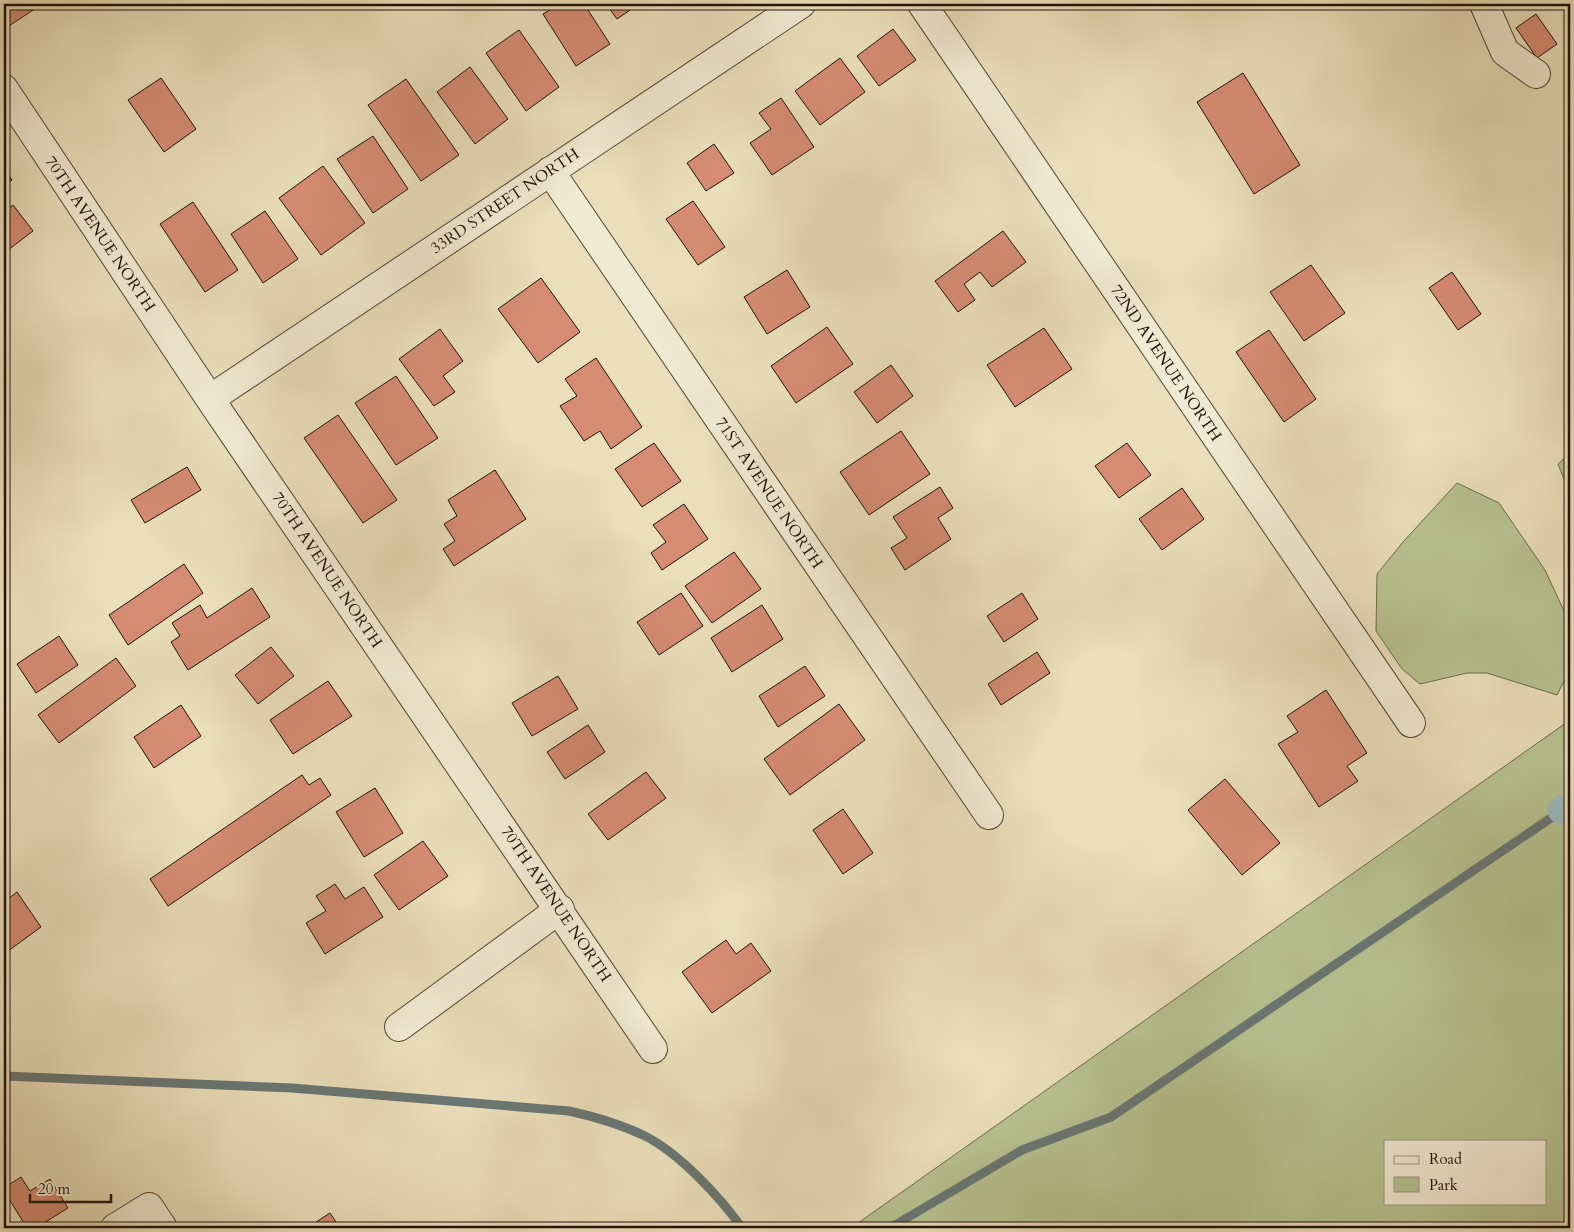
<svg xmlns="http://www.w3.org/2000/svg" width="1574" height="1232" font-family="Cardo,serif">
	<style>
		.green { fill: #b7c290; stroke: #6c6a4d; fill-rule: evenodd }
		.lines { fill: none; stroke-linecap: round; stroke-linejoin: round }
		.stream { stroke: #6a7774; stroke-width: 9 }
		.canal { stroke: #9cbaba; stroke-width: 29 }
		.building { fill: #d58c73; stroke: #20130a }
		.minor-casing { stroke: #524636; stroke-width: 30 }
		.minor { stroke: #f1ead2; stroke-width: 28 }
		.labels { text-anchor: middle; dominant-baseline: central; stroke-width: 4; stroke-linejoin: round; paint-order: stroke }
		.street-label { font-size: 16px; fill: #20130a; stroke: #f1ead2 }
	</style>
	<rect width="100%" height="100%" fill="#eadfba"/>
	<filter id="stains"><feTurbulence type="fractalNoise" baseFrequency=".004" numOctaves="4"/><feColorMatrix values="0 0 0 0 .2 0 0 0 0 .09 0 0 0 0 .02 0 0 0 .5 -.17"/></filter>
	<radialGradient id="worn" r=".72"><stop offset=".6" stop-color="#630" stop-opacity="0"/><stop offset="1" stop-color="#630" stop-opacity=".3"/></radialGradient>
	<path class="green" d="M1570,453V494L1558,464Z
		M1457,483L1499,503L1545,570L1570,624L1568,673L1557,695L1487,673H1467L1420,684L1402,669L1376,631L1377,574L1403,542Z
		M1570,720V1228H851ZM1385,1141H1545V1203H1385Z"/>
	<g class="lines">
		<path class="stream" d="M4,1076L292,1088L569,1111C596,1117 620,1124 645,1136C679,1153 720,1197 742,1228
			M890,1228L1022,1150L1111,1117L1570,805"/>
		<path class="canal" d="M1562,810L1570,812"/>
	</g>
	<path class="building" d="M4,4H42L6,28L4,24Z
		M560,4H584L610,44L576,66L543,14Z
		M606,4H639L617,19Z
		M1536,14L1557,44L1537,58L1516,28Z
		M893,29L916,60L879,86L857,56Z
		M519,30L559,87L526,111L486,53Z
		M840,58L865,92L820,125L795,91Z
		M470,67L508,119L475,144L437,92Z
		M1243,73L1300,165L1254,194L1197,102Z
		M161,78L196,129L164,152L128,100Z
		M406,79L459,155L421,181L368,105Z
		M781,98L814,147L772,175L750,143L771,129L759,113Z
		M373,136L408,189L373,213L337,159Z
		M714,144L734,173L706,191L687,163Z
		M323,166L365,223L321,255L279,198Z
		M4,168L12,180L4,186Z
		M693,201L725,247L698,265L666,219Z
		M193,202L238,270L205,292L160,224Z
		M13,205L33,231L4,253V212Z
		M265,211L298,259L263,283L231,234Z
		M1003,231L1026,262L992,287L980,272L964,284L975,300L958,312L935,281Z
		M1311,265L1345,313L1304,341L1270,292Z
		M787,270L810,307L767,334L744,297Z
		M1452,272L1481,314L1458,330L1429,288Z
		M541,278L580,332L538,363L498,309Z
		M827,327L853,364L796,403L771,366Z
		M1044,328L1072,369L1015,407L987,365Z
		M440,329L463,361L443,376L455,392L434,406L399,359Z
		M1269,330L1316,399L1284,422L1236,352Z
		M596,358L642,427L611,449L600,431L584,441L560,406L577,396L565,379Z
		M891,365L913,396L877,423L854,392Z
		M396,376L438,438L396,465L355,403Z
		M338,415L397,500L363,523L304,438Z
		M901,431L930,474L869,515L840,472Z
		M654,443L681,481L642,507L615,469Z
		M1127,443L1151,475L1119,498L1095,466Z
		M187,467L201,490L145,523L131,500Z
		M495,470L526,519L454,566L443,549L455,541L444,524L457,516L448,500Z
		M940,487L953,508L938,518L951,539L905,570L891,548L907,538L893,517Z
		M1182,488L1204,519L1162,550L1139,519Z
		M684,504L708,539L662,570L651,553L666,542L653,525Z
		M734,552L761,589L712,623L685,586Z
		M184,564L203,593L128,645L109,615Z
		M252,588L270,617L188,670L171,642L180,636L172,623L200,605L207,618Z
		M681,593L703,626L659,655L637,622Z
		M1022,593L1038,619L1004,642L987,616Z
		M762,605L783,639L732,672L711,638Z
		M59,636L78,665L36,693L17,664Z
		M271,647L294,676L258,704L235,675Z
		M1037,652L1050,673L1001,705L988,684Z
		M116,658L136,686L59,743L38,715Z
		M805,666L825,696L778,727L759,696Z
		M558,676L578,709L532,736L512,703Z
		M328,681L352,716L293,754L270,720Z
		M1326,690L1367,753L1347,766L1358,781L1319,807L1278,744L1298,732L1287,716Z
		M839,704L865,740L790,795L764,759Z
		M181,705L201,736L154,768L134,737Z
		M588,725L605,752L565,779L547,752Z
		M646,772L666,798L608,840L588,814Z
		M302,775L309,785L320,778L331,795L168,906L150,879Z
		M1225,779L1280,843L1242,875L1188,810Z
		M375,788L403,833L364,857L336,812Z
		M843,809L873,853L843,874L813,830Z
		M423,841L448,876L399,910L374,875Z
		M335,884L345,899L364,887L383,917L325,954L306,923L326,911L316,896Z
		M17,892L41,927L4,954V902Z
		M726,940L736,954L751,943L771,971L712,1013L682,972Z
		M21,1177L30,1191L50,1179L68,1208L36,1228H27L4,1191V1188Z
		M330,1213L340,1228H307Z"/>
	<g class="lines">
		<defs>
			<path id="minor" d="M922,4L1411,723
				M1484,4L1505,52L1536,74
				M4,89L210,399L653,1049
				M550,171L989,815
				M210,399L801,4
				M399,1027L560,909
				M115,1228L149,1207L163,1228"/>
		</defs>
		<use href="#minor" class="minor-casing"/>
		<use href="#minor" class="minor"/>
	</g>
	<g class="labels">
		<g class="street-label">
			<text transform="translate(505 201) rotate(-34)">33RD STREET NORTH</text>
			<text transform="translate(100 234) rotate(56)">70TH AVENUE NORTH</text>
			<text transform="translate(1166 363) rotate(56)">72ND AVENUE NORTH</text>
			<text transform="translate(769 493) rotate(56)">71ST AVENUE NORTH</text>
			<text transform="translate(327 570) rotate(56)">70TH AVENUE NORTH</text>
			<text transform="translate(556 904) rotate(56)">70TH AVENUE NORTH</text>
		</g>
	</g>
	<rect width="1574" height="1232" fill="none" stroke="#eadfba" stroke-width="20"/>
	<rect x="5" y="5" width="1564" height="1222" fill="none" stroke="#20130a" stroke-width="2.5"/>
	<rect x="10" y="10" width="1554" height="1212" fill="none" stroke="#20130a"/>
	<rect x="1384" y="1140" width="162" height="65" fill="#f1ead2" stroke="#9d9482"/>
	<rect x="1394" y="1156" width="25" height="8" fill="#f1ead2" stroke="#9d9482"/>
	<text x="1429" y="1164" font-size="15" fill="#20130a">Road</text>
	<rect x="1394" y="1177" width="25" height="15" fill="#b7c290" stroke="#9d9482"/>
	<text x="1429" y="1190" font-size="15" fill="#20130a">Park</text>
	<path d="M30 1194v8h81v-8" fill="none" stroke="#20130a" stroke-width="2.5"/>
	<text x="38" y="1194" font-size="15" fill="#20130a" stroke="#f1ead2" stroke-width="4" paint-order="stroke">20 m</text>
	<rect width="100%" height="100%" filter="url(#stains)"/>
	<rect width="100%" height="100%" fill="url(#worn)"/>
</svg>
